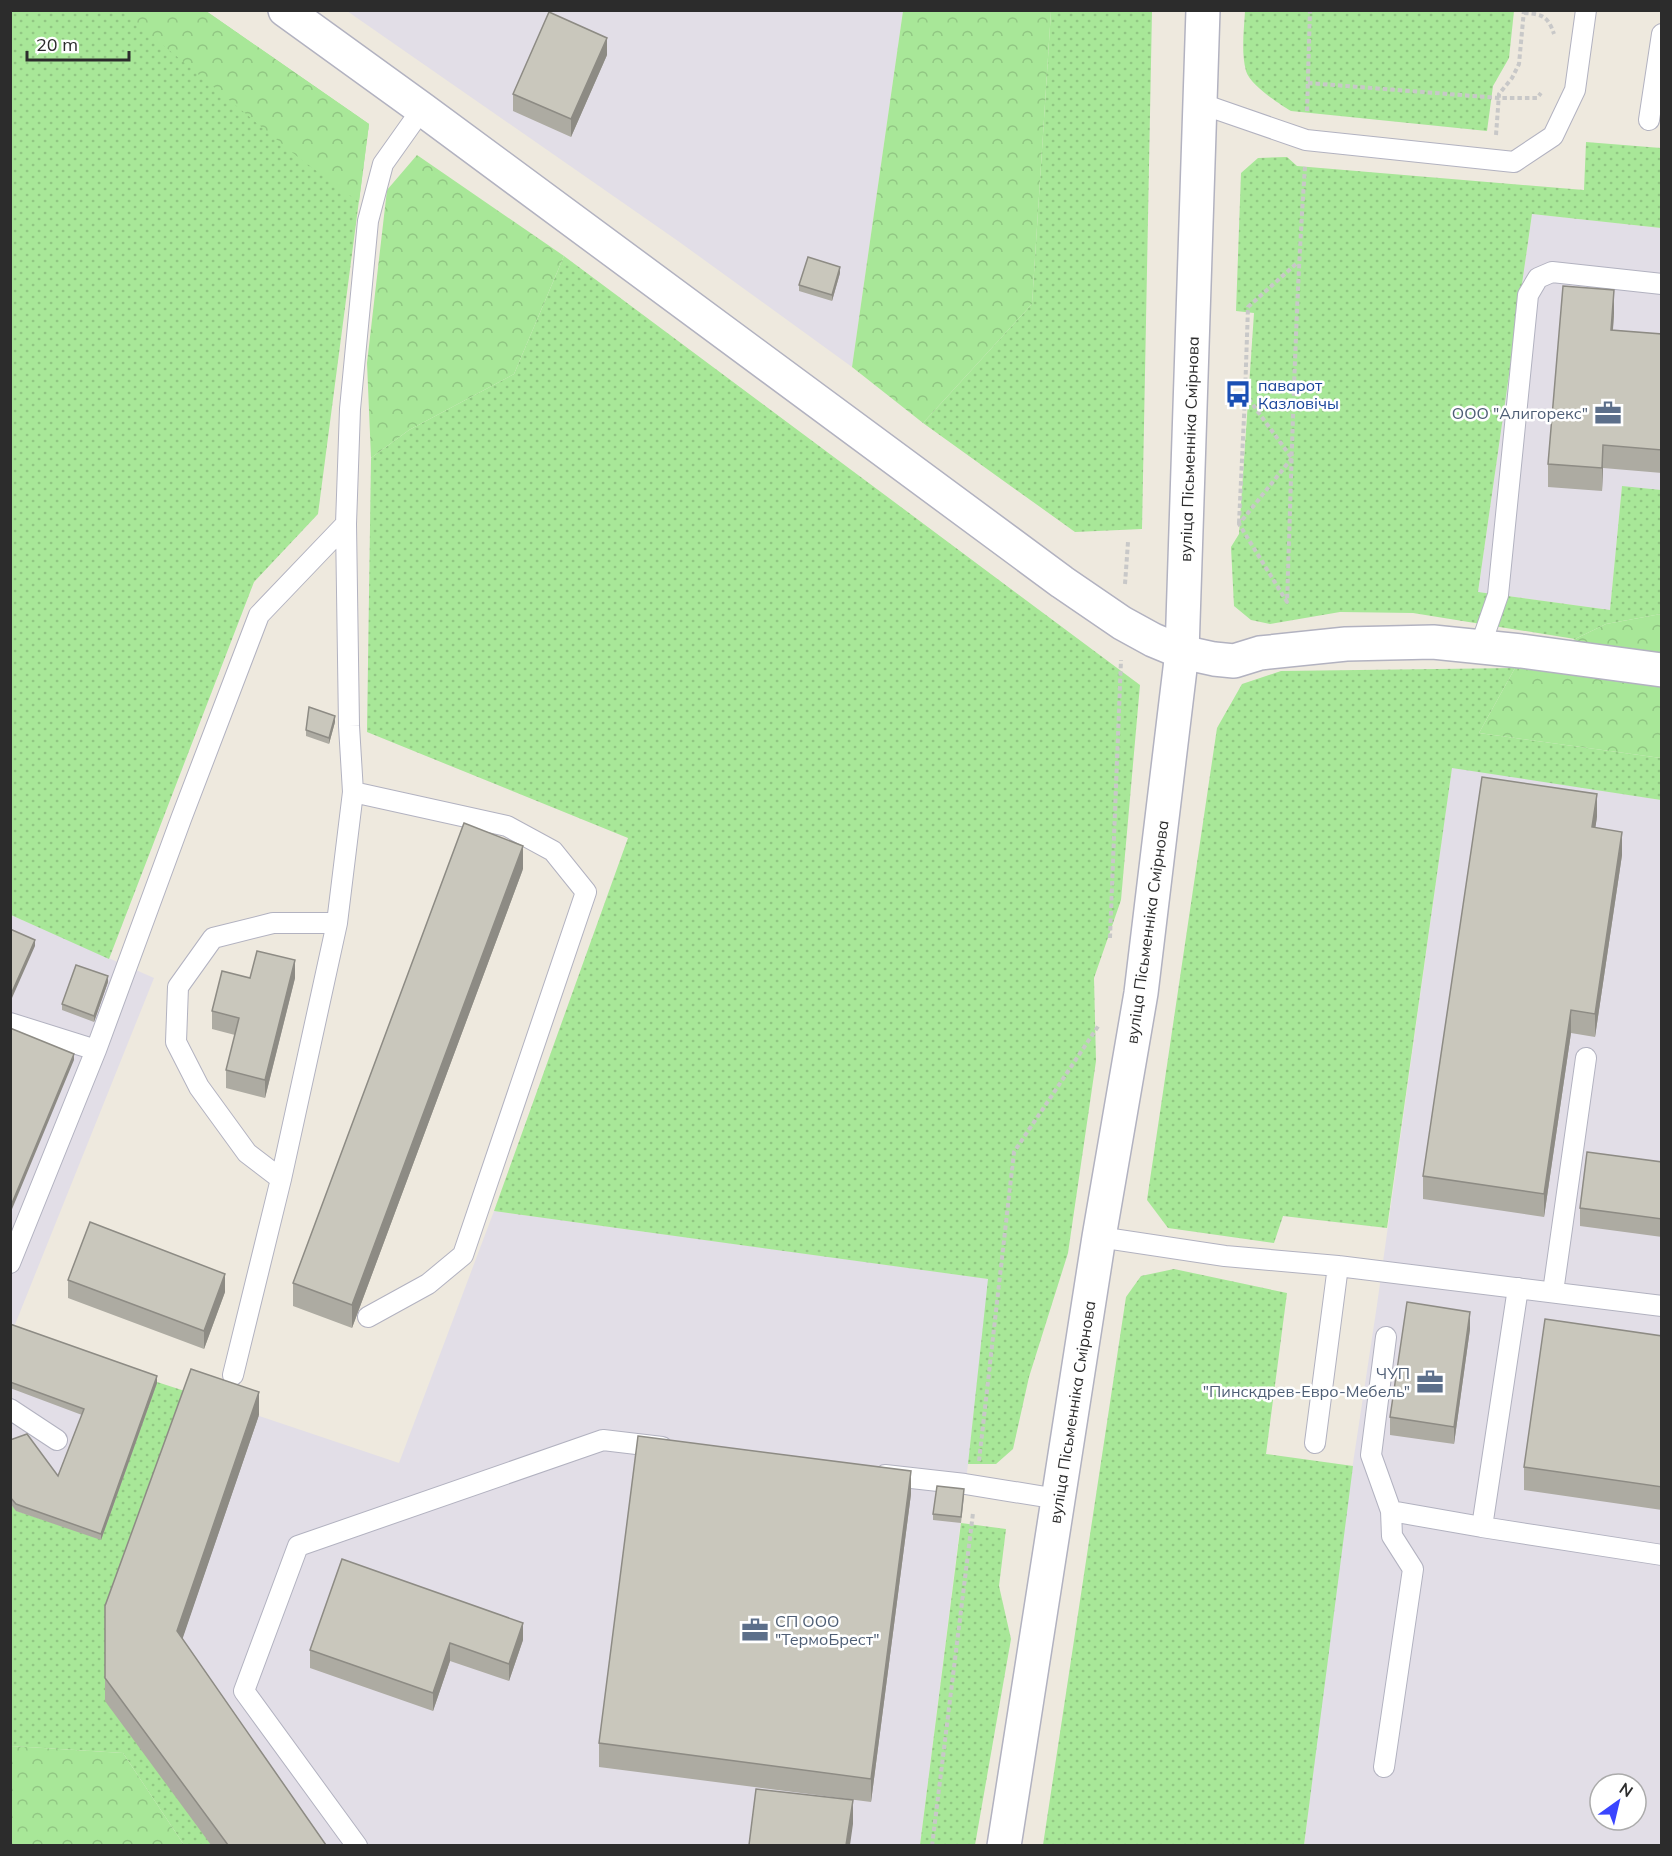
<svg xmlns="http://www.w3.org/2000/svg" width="1672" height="1856" font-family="Mulish,sans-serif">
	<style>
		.industrial { fill: #e2dee7; fill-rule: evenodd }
		.grass { fill: url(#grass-dots) }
		.forest { fill: url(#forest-crowns) }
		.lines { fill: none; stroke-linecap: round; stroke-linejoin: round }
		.service-casing { stroke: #b2b2c0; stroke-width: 22 }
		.minor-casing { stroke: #b2b2c0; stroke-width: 36 }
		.secondary-casing { stroke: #b2b2c0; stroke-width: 36 }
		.path { stroke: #c8c8c8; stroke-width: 4; stroke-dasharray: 4.5 3; stroke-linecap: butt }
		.service { stroke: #fff; stroke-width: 20 }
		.minor { stroke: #fff; stroke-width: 33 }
		.secondary { stroke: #fff; stroke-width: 33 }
		.wall { fill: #adaba2 }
		.shaded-wall { fill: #8d8b84 }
		.building { fill: #c9c7bc; stroke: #8d8b84; stroke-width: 1.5 }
		.labels { text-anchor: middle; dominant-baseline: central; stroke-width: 5; stroke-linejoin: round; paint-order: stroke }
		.transit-label { font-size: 16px; fill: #164399; stroke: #fff; text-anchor: start }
		.service-label { font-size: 16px; fill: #4e5e75; stroke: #fff; text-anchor: end }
		.street-label { font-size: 16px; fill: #2c2c2c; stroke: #fff }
	</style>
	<defs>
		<pattern id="grass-dots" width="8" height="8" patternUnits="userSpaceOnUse" patternTransform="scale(1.5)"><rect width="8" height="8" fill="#a8e798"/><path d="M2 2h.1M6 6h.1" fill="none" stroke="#91c683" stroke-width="1.8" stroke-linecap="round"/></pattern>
		<pattern id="forest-crowns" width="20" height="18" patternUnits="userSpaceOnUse" patternTransform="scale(1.5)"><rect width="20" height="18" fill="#a8e798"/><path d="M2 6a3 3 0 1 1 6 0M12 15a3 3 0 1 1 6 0" fill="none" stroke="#91c683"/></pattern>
	</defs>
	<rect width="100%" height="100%" fill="#eee9de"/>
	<path class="industrial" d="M347,11H903L852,367L678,241Z
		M1532,214L1661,228V490L1622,487L1610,610L1478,592Z
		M1452,767L1661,800V1845L1304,1846L1343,1529L1377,1305ZM1600,1784H1636V1820H1600Z
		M11,915L154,978L12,1332L157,1382L101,1540L16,1511L11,1503Z
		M494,1211L989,1279L968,1464L920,1845H211L105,1701V1629L191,1393L399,1463Z"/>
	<path class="grass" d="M11,11H206L369,124L318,514L254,582L109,959L11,915Z
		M1051,11H1152L1142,529L1075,532L923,423L1032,304Z
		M1245,11H1514L1509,58L1493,86L1487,131L1291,111C1278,103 1250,85 1246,71C1241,52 1244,30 1245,11Z
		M1586,142L1661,148V228L1532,214L1478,592L1610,610L1622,486L1661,490V614L1606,624L1575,639L1413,613L1340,612L1270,624L1251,620L1234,606L1231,547L1239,534L1254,313L1236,311L1241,173L1258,158L1287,157L1297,166L1584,190Z
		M564,256L1140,685L1121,900L1094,978L1096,1061L1068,1253L1029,1377L1013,1449L996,1464H968L988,1279L494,1211L628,838L367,732L371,458L409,430L514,374Z
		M1515,668L1479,733L1661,758V800L1452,768L1387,1228L1283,1216L1274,1243L1168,1228L1147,1200L1217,728L1242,684L1281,671Z
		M1174,1269L1287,1293L1266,1454L1353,1466L1304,1845H1043L1126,1297L1141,1276Z
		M157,1382L191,1393L105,1629L211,1845H184L123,1753L11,1746L10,1503L17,1511L101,1539Z
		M961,1523L1006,1529L999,1586L1011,1639L975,1845H920Z"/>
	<path class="forest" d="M122,11H206L369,124L359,202L299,158Z
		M903,11H1051L1032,304L923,423L852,367Z
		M417,155L564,256L514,374L409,430L371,458L367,363L387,190Z
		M1661,614V758L1479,733L1515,668L1606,624Z
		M11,1746L123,1753L184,1845H11Z"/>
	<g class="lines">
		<defs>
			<path id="service" d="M1199,103L1306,140L1514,162L1553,136L1575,90L1586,10
				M1649,120L1662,34
				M1480,647L1498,595L1528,295L1538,278L1552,272L1662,284
				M353,792L507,826L553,851L586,892L463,1255L428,1284L368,1317
				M10,1023L96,1050
				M281,1179L247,1153L199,1087L176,1042L178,987L213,938L273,923H337
				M1099,1237L1225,1256L1338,1266L1662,1306
				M10,1263L96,1050L181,819L259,615L346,524
				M1518,1288L1482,1527L1662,1555
				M1553,1292L1586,1058
				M233,1375L281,1179L337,923L353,792L349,726L346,524L350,409L368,221L383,164L422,109
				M10,1409L57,1440
				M1315,1443L1338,1266
				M885,1475L965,1484L1058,1499
				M1391,1511L1482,1527
				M1384,1767L1413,1569L1392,1536L1391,1511L1371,1455L1386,1337
				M357,1846L244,1691L298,1546L603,1440L662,1447"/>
			<path id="minor" d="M285,10L422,109L1062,582L1122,623L1153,640L1182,652L1214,659L1234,661L1260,653L1346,644L1433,642L1521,651L1662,670"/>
			<path id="secondary" d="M1004,1846L1099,1237L1141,993L1182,652L1203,10"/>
		</defs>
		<use href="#service" class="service-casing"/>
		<use href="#minor" class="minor-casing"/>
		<use href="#secondary" class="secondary-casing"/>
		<path class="path" d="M1524,13C1542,14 1548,16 1554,34
			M1308,83L1499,98H1537L1541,93
			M1307,111L1310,10
			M1496,135L1499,94L1512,78L1519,64L1524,10
			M1291,457L1245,394L1248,307L1298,262
			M1292,458L1239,524L1287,602C1292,457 1295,311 1305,167
			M1239,523L1245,396
			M1125,584L1128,542
			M1110,938L1121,660
			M979,1461L1014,1152L1099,1025
			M932,1846L973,1513"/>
		<use href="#service" class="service"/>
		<use href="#minor" class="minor"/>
		<use href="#secondary" class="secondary"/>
	</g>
	<path class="wall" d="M607,55L571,137L513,111V94Z
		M840,273L832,301L799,291V285Z
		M1614,314L1613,330L1662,334V473L1603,468L1602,491L1548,487V464Z
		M335,722L329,744L306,736V730Z
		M1597,817L1595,828L1622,855L1595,1037L1571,1033L1544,1217L1423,1199V1176Z
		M523,869L352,1328L293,1306V1283Z
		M250,978H295L265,1098L226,1088V1070L235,1035L212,1029V1011Z
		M108,982L94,1022L62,1010V1004Z
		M1662,1162V1237L1580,1226V1208Z
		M68,1280L225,1292L204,1349L68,1298Z
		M10,1324L157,1383L101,1540L16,1511L10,1503V1440L58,1476L82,1415L10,1388Z
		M1470,1329L1454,1444L1390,1435V1417Z
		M1662,1336V1510L1524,1490V1467Z
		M259,1415L182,1639L326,1845H211L105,1701V1606Z
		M911,1494L871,1802L599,1767V1743Z
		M964,1495L961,1523L933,1520V1514Z
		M523,1640L509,1681L450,1661L433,1711L310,1668V1650Z"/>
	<path class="shaded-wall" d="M607,38V55L571,137V119Z
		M840,267V273L832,301V295Z
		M1614,290V314L1611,353V330Z
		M1603,445V468L1602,491V468Z
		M335,716V722L329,744V738Z
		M1597,794V817L1592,850V827Z
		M1622,832V855L1595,1037V1014Z
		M523,846V869L352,1328V1305Z
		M35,940V946L12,998V992Z
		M295,960V978L265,1098V1080Z
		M108,976V982L94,1022V1016Z
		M1571,1010V1033L1544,1217V1194Z
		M74,1054V1060L10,1214V1208Z
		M225,1274V1292L204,1349V1331Z
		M1470,1312V1329L1454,1444V1427Z
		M157,1376V1383L101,1540V1534Z
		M259,1392V1415L177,1655V1631Z
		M911,1471V1494L871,1802V1779Z
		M523,1623V1640L509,1681V1664Z
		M450,1643V1661L433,1711V1693Z
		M853,1800V1824L850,1845H846Z"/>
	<path class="building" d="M549,12L607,38L571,119L513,94Z
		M808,257L840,267L832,295L799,285Z
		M1563,286L1614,290L1611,330L1662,334V450L1603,445L1602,468L1548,464Z
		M309,707L335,716L329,738L306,730Z
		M1482,777L1597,794L1592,827L1622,832L1595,1014L1571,1010L1544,1194L1423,1176Z
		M464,823L523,846L352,1305L293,1283Z
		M10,929L35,940L12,992L10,991Z
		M257,951L295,960L265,1080L226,1070L239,1018L212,1011L222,971L250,978Z
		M76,965L108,976L94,1016L62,1004Z
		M10,1028L74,1054L10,1208Z
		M1587,1152L1662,1162V1219L1580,1208Z
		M90,1222L225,1274L204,1331L68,1280Z
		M1407,1302L1470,1312L1454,1427L1390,1417Z
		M1545,1319L1662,1336V1487L1524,1467Z
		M10,1324L157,1376L101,1534L16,1504L10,1497V1440L27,1434L58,1476L84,1409L10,1382Z
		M191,1369L259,1392L177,1631L326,1845H228L105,1678V1606Z
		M638,1436L911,1471L871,1779L599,1743Z
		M937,1486L964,1489L961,1517L933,1514Z
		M342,1559L523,1623L509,1664L450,1643L433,1693L310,1650Z
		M756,1789L853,1800L846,1845H749Z"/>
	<defs>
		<symbol id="bus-bare" viewBox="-9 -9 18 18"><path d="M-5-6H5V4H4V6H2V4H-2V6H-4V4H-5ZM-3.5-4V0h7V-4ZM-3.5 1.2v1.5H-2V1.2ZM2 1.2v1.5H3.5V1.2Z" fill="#1a4fb4" stroke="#fff" stroke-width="2.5" paint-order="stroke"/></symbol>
		<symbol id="office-bare" viewBox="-9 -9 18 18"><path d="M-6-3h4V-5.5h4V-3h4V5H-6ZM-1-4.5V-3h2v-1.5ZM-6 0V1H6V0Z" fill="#5c6f8a" stroke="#fff" stroke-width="2.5" paint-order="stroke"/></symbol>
	</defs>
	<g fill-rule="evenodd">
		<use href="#bus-bare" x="1219" y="375" width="38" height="38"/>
		<use href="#office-bare" x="1589" y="394" width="38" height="38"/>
		<use href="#office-bare" x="1411" y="1363" width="38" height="38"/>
		<use href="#office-bare" x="736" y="1611" width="38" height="38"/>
	</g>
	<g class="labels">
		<g class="transit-label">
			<text x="1258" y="385">паварот<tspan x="1258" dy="18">Казловічы</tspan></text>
		</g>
		<g class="service-label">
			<text x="1588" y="413">ООО "Алигорекс"</text>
			<text x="1410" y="1373">ЧУП<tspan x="1410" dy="18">"Пинскдрев-Евро-Мебель"</tspan></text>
			<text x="775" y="1621" text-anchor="start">СП ООО<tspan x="775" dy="18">"ТермоБрест"</tspan></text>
		</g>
		<g class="street-label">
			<text transform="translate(1189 449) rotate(-88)">вуліца Пісьменніка Смірнова</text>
			<text transform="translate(1147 932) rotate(-82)">вуліца Пісьменніка Смірнова</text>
			<text transform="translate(1072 1412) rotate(-81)">вуліца Пісьменніка Смірнова</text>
		</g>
	</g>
	<rect width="1672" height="1856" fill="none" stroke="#2c2c2c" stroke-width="24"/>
	<g transform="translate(1618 1802) rotate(34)"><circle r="28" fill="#ffffff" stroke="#ababab" stroke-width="1.5"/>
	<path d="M0-4.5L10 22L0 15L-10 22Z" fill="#3a45ff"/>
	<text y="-9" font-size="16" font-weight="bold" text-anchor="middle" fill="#2c2c2c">N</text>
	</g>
	<path d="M27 51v9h102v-9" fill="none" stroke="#2c2c2c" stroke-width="3"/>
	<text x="36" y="51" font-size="18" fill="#2c2c2c" stroke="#ffffff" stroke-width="4.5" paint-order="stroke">20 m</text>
</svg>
